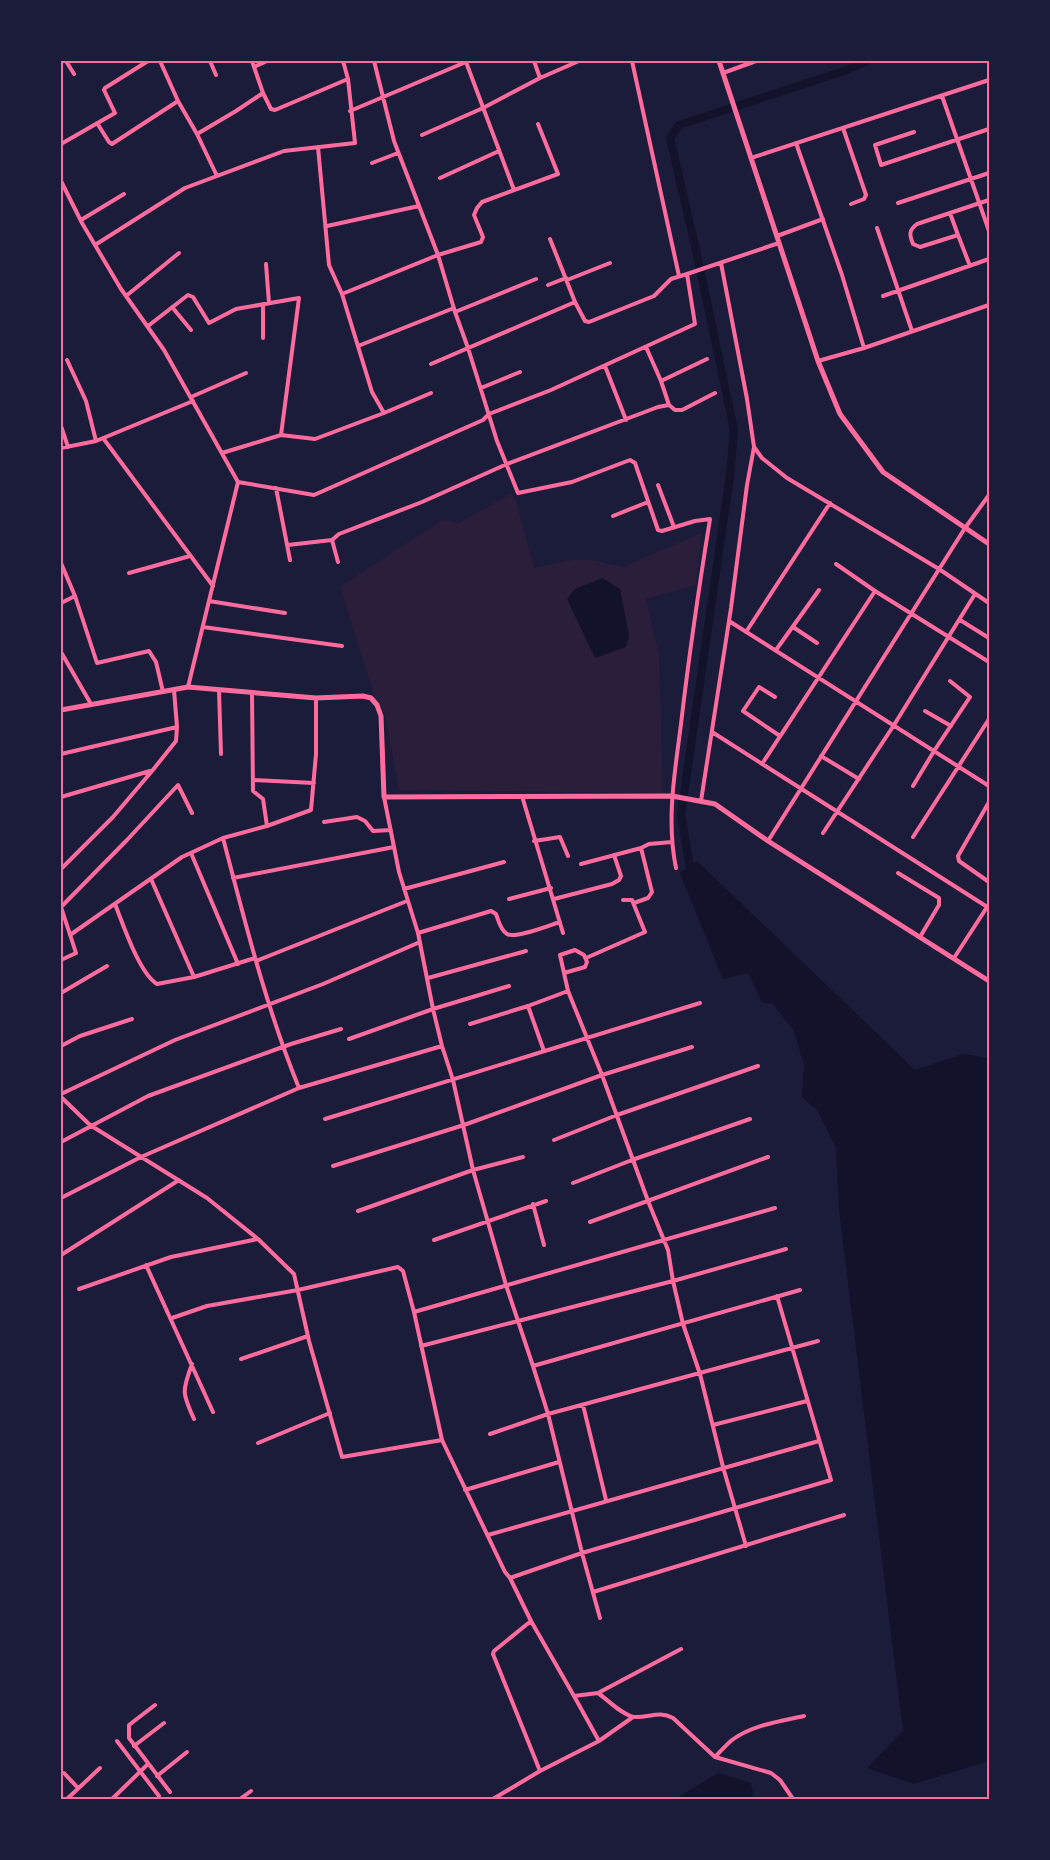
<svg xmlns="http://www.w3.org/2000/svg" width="1050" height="1860" font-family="Commissioner,sans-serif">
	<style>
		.green { fill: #2a1e3b }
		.water { fill: #12122b }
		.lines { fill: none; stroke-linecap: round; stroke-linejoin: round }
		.canal { stroke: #12122b; stroke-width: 8 }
		.minor { stroke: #ff6b9d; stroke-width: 4 }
		.tertiary { stroke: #ff6b9d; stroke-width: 5 }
		.neatline { fill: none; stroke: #ff6b9d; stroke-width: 2 }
	</style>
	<rect width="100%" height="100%" fill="#1b1b3a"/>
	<path class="green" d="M512,493L516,501L534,568L572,560H592L623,567L701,533L696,585L646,599L659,655L663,793L399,790L385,714L376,701L340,587L442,520L459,523Z"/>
	<path class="water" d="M602,578L620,589L629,636L626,647L595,658L567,599L575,589Z
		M697,861L915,1070L963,1054L989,1058V1761L914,1784L867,1768L903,1731L839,1209L836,1148L817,1110L802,1097L804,1065L794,1031L773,1004L762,1002L748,973L723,979L680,873Z
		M718,1773L751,1783L754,1799H675Z"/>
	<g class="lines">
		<path class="canal" d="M690,867L681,815L730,475L734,430L696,250L670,138L679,125L844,71L867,61"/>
		<path class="minor" d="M66,61L74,74
			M160,61L178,101L197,134L236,111L263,93L252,61
			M210,61L216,75
			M374,61L394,141L438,255L455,312L468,348L497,441L518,493L572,482L630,460L635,463L658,530L662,531L695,521L710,519C699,587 689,655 681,724C675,771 666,820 676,868
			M534,61L540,78
			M632,61L679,276
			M254,67L267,61
			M723,73L756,61
			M263,93L271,109L275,110L348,79
			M942,96L989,231
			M350,111L466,62L514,190
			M97,123L109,142L112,144L178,101
			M843,128L866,195L864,199L851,204
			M914,132L875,145L881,165L989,129
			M197,134L217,176
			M422,135L483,108L540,78L579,61
			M796,143L842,275L864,348
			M61,144L115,113L104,90L105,88L148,61
			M751,158L989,80
			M372,163L398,153
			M440,178L499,151
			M61,181L82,223L121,289L164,350L238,482L188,687
			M898,203L989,173
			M950,213L958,235
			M81,220L124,194
			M327,226L419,206
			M877,228L912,331
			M777,236L823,219
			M550,239L575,302L585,321L589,322L654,296L671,279L687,274
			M95,245L185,188L284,151L355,143L348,79L343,61
			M721,263L747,399L754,447L762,458L787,478L939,569L989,603
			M266,264L269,303
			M970,266L958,235L920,247L913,244C909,234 909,230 917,224L989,200
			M567,280L610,263
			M548,285L566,278
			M342,294L438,255L481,242L483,237L474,215L477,208L482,202L558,174L538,124
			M126,296L179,253
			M883,296L989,259
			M263,304V338
			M172,307L191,330
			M455,312L536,279
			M148,326L188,295L193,297L209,323L236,309L299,298L281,435
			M358,346L454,308
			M646,347L661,381
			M67,360L86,401L96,441
			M818,361L864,348L989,305
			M431,364L575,302
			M605,366L626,420
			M481,388L520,372
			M191,397L246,373
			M669,405L661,381L707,359
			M384,413L431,393
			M61,426L68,447
			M103,438L213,586
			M61,448L96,441L193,401
			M222,453L281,435L315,439L384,413L372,392L342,294L329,265L318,147
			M238,482L314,495L483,420L489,414L551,390L695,324L687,274L779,243
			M658,485L674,527
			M276,488L290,560
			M613,516L648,502
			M332,540L338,562
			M288,545L332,540L339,534L422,502L507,464L658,407L669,405L675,410H682L715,393
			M61,563L75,596L97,663L149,651L156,662L163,692
			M836,564L875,591L989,662
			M129,573L190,556
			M209,601L285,613
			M61,603L75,596
			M960,620L989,638
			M729,621L989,786
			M203,627L342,646
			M793,627L817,643
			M746,632L830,503
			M776,650L819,590
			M61,652L91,704
			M219,691L221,754
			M252,693L253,791L263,799L267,826
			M775,697L759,687L743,711L780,736
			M925,711L951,726
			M712,732L989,908
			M61,754L177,727L174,690
			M821,756L859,779
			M762,764L875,591
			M253,780L314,783
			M913,786L934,751L970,697L950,681
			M522,796L563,933
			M61,797L150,771
			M384,797L399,872L418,933L433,1009L442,1046L453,1080L473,1170L506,1285L533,1366L548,1414L582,1553L600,1618
			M701,801L731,608L747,485L754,447
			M989,802L958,856L959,861L989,882
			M324,822L357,817L365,821L373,831L391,830
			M823,833L894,725L975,594
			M913,837L989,719
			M534,841L560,837L568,856
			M768,841L965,528L989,495
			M191,853L238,964
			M581,864L641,848L649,844L672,842
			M61,869L113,817L152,771L176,741L177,727
			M898,873L939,898V905L920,937
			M233,878L394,847
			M151,879L194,977
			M404,889L504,862
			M509,899L551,888
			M554,899L612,884L619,880L621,876L614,855
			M634,903L648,898L652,892L641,848
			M115,904C123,924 139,973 157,984L194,977L255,958
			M418,933L491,911L496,914C498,920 501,931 507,934C515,939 550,925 560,922
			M70,935L182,857L223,838L267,826L311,810L316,754V698
			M586,958L645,932L632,900H623
			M954,958L989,904
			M61,960L76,953L61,907L127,840L178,785L192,813
			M256,961L407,901
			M564,973L585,967L587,962L584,955L575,950L560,955L568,991L602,1075L648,1201L668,1250L673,1281L683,1324L700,1374L723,1467L746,1546
			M428,978L526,951
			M61,993L107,966
			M470,1024L528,1006
			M349,1039L433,1009L509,986
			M61,1046L80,1036L132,1019
			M544,1051L528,1006L568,991
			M299,1088L442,1046
			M61,1094L175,1040L323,984L420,942
			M61,1097L90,1125L207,1198L258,1239L294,1274L309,1341L342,1457L442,1440L505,1572L510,1578L531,1621L494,1651L493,1654L540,1771L493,1799
			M325,1119L700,1003
			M554,1140L617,1115L758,1066
			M61,1142L148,1096L291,1044L341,1029
			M333,1166L464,1125L602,1075L692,1047
			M573,1183L632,1160L750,1119
			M61,1198L141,1157L299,1088C266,1007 245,922 223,838
			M533,1204L544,1245
			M358,1211L473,1170L523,1157
			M590,1222L768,1157
			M434,1240L546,1201
			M61,1255L179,1180
			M146,1265L213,1412
			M79,1289L171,1257L258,1239
			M414,1312L775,1208
			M172,1318L207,1306L298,1290L398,1267L403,1271L414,1312L442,1440
			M421,1346L673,1281L786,1249
			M241,1359L308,1336
			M192,1364C182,1391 182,1393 194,1419
			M533,1366L800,1290
			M583,1405L606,1500
			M713,1425L807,1401
			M490,1434L548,1414L818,1341
			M258,1443L330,1413
			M465,1490L559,1462
			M488,1535L819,1441
			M510,1578L582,1553L831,1480L777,1296
			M593,1592L844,1515
			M531,1621L574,1696L598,1693C608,1700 622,1715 634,1717C649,1718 659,1710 673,1718L715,1757L771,1773L780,1780L793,1799
			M598,1693L681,1649
			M155,1705L129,1725V1738L170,1792
			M117,1741L159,1796
			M599,1741L633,1717
			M134,1746L164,1723
			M715,1757C720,1752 726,1745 732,1740C752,1725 781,1721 804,1716
			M540,1771L599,1741L574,1696
			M64,1773L78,1788
			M157,1776L187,1752
			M67,1799L100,1768
			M112,1799L148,1764
			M240,1799L251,1791"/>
		<path class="tertiary" d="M719,61L818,361L840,414L883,472L989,544
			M61,710L188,687L316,698L363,696L371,698L377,705L381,716L384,797L672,796L715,804L768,841L989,981"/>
	</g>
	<rect width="1050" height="1860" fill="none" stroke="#1b1b3a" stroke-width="125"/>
	<rect x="62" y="62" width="926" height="1736" class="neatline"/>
</svg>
